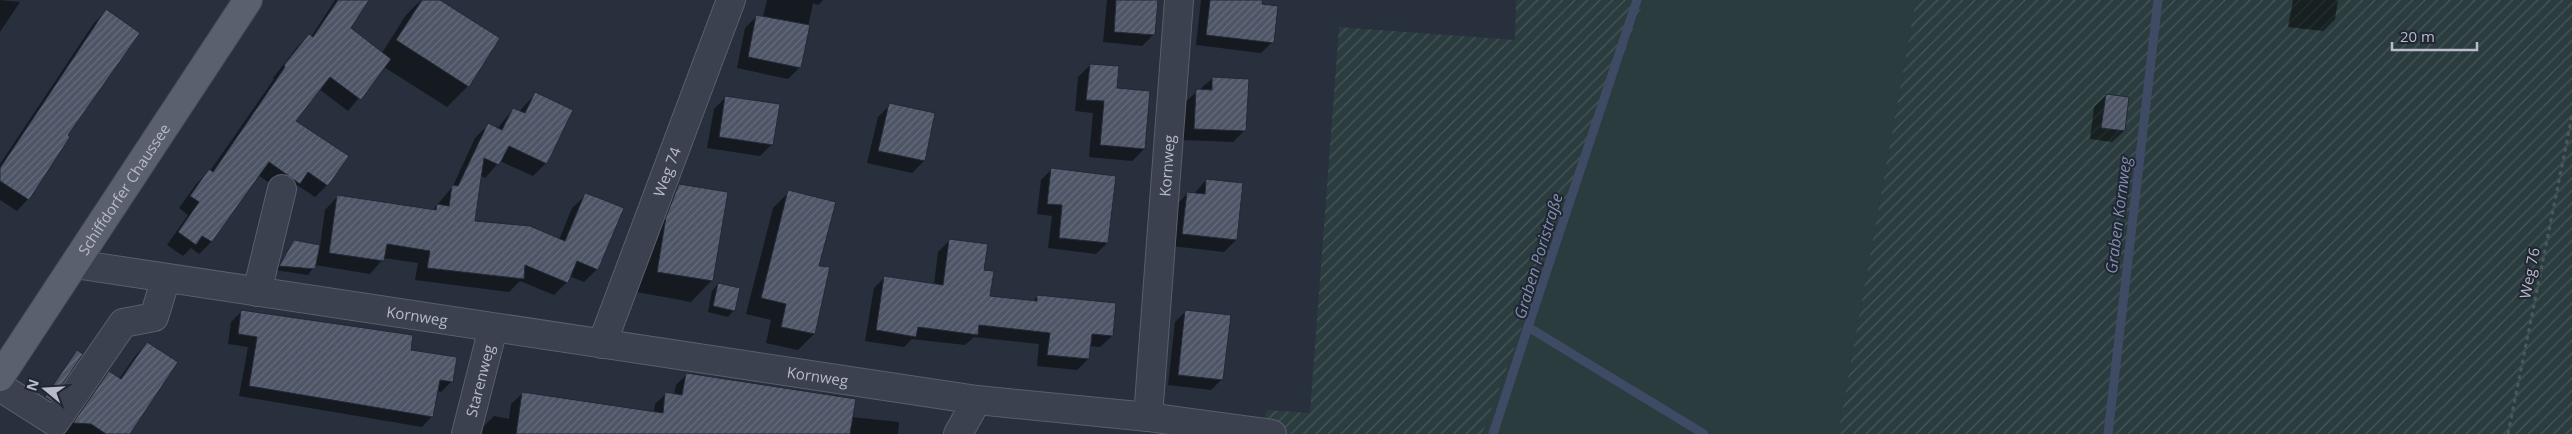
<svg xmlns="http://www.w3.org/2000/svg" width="2572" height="434" font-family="'Open Sans',sans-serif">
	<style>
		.green { fill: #2b3c3f }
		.garden { fill: url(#garden-furrows) }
		.shadow { fill: #0007 }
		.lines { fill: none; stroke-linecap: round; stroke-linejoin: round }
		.stream { stroke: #3f4b65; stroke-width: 9 }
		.building { fill: url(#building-hatch); stroke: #222835 }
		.minor-casing { stroke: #595f6b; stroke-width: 30 }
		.major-casing { stroke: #454a57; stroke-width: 30 }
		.path { stroke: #4a595d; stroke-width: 3; stroke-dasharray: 4 4; stroke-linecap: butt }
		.minor { stroke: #3b414e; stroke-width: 28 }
		.major { stroke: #5a606d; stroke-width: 28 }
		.labels { text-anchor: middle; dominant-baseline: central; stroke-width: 4; stroke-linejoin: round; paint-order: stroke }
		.street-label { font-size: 15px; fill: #b8bcc8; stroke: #202633 }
		.water-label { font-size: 16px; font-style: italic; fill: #8290ad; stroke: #202633 }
	</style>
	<defs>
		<pattern id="garden-furrows" width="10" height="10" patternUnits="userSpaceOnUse" patternTransform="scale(1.25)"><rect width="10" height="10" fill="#2b3c3f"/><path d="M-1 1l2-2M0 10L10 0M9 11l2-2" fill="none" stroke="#485659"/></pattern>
		<pattern id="building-hatch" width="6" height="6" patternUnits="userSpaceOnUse" patternTransform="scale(1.25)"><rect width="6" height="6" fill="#4e5566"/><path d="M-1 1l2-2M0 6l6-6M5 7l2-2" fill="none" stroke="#656c7a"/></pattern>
	</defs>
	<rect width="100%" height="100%" fill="#282f3d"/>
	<path class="green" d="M1644,0H1916L1838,434H1482Z"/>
	<path class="garden" d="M1516,0H1644L1482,434H1255L1268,410L1310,413L1339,27L1515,40Z
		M1916,0H2572V434H1838Z"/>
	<path class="shadow" d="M0,0L20,2L0,32Z
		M335,0H368L349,28L382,53L406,15L421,0H437L468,86L447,107L384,67L348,111L319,89L294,121L327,185L315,197L297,185L287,195L258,175L211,242L199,254L191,248L183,256L167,245L188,215L179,208L197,183L210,171L274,79L273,78L297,47L309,35L311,37Z
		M767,0H823L818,5L813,3L800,67L788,79L737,68L745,28L757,16L763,17Z
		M1107,0H1156L1153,35L1142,46L1103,42Z
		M1201,0H1262L1272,42L1261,53L1196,45Z
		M2338,0L2335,19L2323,31L2288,27L2293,0Z
		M106,11L66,136L28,199L17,211L0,200V164L94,23Z
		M1090,65L1116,89L1144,149L1132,161L1089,157L1093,113L1075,111L1078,77Z
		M1213,78L1245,130L1233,142L1183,140L1185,102Z
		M535,94L546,163L533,176L500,161L485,178L480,175L473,222L559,240L572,208L586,195L597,269L584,282L569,276L567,282L554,295L520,281L509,292L415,280L418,263L384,258L370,274L315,265L308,275L275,270L295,241L320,246L325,210L338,196L432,211L453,186L475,138L488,125L497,129L513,109L519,112Z
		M2106,95L2124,131L2112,142L2090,139L2094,107Z
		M726,97L772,144L760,156L707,148L714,109Z
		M890,105L934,114L924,161L912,173L867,163L878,117Z
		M1052,169L1107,243L1096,254L1048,248L1052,216L1037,214L1041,180Z
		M1206,180L1236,240L1224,252L1171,246L1175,206L1187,194H1194Z
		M679,185L712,280L691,302L637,292L646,239L658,206Z
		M789,192L818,267L814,334L798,350L766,343L771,320L746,314L773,208Z
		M949,241L983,271L989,297L1032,302L1038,296L1112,336L1100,347L1090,346L1088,359L1077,370L1037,366L1039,344L974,337L965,345L912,339L904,347L865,341L874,288L885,277L934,285L938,252Z
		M718,284L734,310L728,317L708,312L712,291Z
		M242,311L409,351L452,381L441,392L437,391L432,416L422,427L239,396L248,347L228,344L231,322Z
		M1186,311L1222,379L1211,390L1168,385L1175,322Z
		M147,343L129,434H63L98,384L109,373L119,379L136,355Z
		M77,351L50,400L44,406L40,404Z
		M686,375L852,417L899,422L898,434H482L483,427L494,416L509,419L511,404L522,394L654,413L655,404L666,394L674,395L676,385Z"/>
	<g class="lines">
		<path class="stream" d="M1637,0L1528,327L1704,434
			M1493,434L1528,327
			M2108,434L2158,0"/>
	</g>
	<path class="building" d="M338,0H369L351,28L391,59L361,100L330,77L296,121L349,156L328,186L308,172L300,184L269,162L212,242L202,236L196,245L178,232L199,202L190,196L209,169L213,172L285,67L284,65L309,34L313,37Z
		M422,0H440L500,38L469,87L396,40Z
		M1116,0H1158L1155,35L1114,32Z
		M1210,0H1263L1262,4L1278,6L1274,43L1206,35Z
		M106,9L140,33L68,135L70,137L29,200L0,181V168Z
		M756,15L810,25L801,68L748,57Z
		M1090,64L1119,66L1117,88L1150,91L1145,149L1100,145L1104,101L1086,100Z
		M1212,77L1249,79L1246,131L1194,129L1196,89L1212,90Z
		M535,92L573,110L547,164L509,146L499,165L484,158L475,221L530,226L565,241L585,193L599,198L624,208L598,270L577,261L568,283L525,265L524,279L427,268L430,251L387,244L384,261L329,253L337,195L436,210L437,204L449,206L452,185L458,186L488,123L502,130L513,108L525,113Z
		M2106,94L2129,97L2125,131L2101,128Z
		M725,96L780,104L773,145L719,137Z
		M889,103L935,113L925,161L878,151Z
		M1051,168L1116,176L1108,243L1059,238L1062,205L1047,204Z
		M1206,179L1243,183L1237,240L1182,234L1187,192L1205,194Z
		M679,184L728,192L713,281L657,272L666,217Z
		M788,190L836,202L819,266L830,267L815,334L781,327L786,304L761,298Z
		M949,239L988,244L984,270L994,271L990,296L1037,301V295L1116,303L1113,336L1092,334L1089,359L1047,355L1050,333L979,325L978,335L918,327L916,337L876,330L884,276L943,285Z
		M294,240L320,245L315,269L279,266Z
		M718,283L740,288L735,311L713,306Z
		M241,310L413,335L411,350L457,357L453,382L440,380L433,417L249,386L257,337L238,334Z
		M1185,310L1231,315L1223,380L1178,375Z
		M147,342L178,362L130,434H106L91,424L73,423L109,371L121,379Z
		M77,350L83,354L51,401L45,397Z
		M686,373L856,399L850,434H516L522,392L663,413L665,392L682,395Z"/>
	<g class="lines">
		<defs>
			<g id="minor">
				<path id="s1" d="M75,264L977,400L1148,417L1272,434"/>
				<path d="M257,292L282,189"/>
				<path id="s2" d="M602,344L731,0"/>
				<path d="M0,387L55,422L123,323L154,317L166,278"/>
				<path id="s3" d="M1148,417L1179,0"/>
				<path id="s4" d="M466,434L493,328"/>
				<path d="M958,434L977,400"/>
			</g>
			<g id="major">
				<path id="s5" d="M0,377L248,0"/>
			</g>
		</defs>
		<use href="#minor" class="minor-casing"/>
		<use href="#major" class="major-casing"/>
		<path class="path" d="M2508,434L2572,116"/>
		<use href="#minor" class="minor"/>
		<use href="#major" class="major"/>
	</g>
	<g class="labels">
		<g class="street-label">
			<text stroke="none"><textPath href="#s3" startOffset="252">Kornweg</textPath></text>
			<text stroke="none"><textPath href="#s2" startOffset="184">Weg 74</textPath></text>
			<text stroke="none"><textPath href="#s5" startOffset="225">Schiffdorfer Chaussee</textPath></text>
			<text transform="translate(2529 273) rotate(-79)">Weg 76</text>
			<text stroke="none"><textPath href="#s1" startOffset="346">Kornweg</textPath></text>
			<text stroke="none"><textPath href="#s1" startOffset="751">Kornweg</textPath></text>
			<text stroke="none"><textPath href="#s4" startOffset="55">Starenweg</textPath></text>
		</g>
		<g class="water-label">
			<text transform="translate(2118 215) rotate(-83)">Graben Kornweg</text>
			<text transform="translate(1538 256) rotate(-73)">Graben Poristraße</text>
		</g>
	</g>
	<g transform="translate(45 389) rotate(288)" stroke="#202633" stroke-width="4" paint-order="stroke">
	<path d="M0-4L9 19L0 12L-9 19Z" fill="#b8bcc8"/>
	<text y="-8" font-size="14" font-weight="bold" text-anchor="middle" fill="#b8bcc8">N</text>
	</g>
	<path d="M2392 42v8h85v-8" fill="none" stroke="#b8bcc8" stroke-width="2.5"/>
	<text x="2400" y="42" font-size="15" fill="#b8bcc8" stroke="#202633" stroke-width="4" paint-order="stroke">20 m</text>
</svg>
